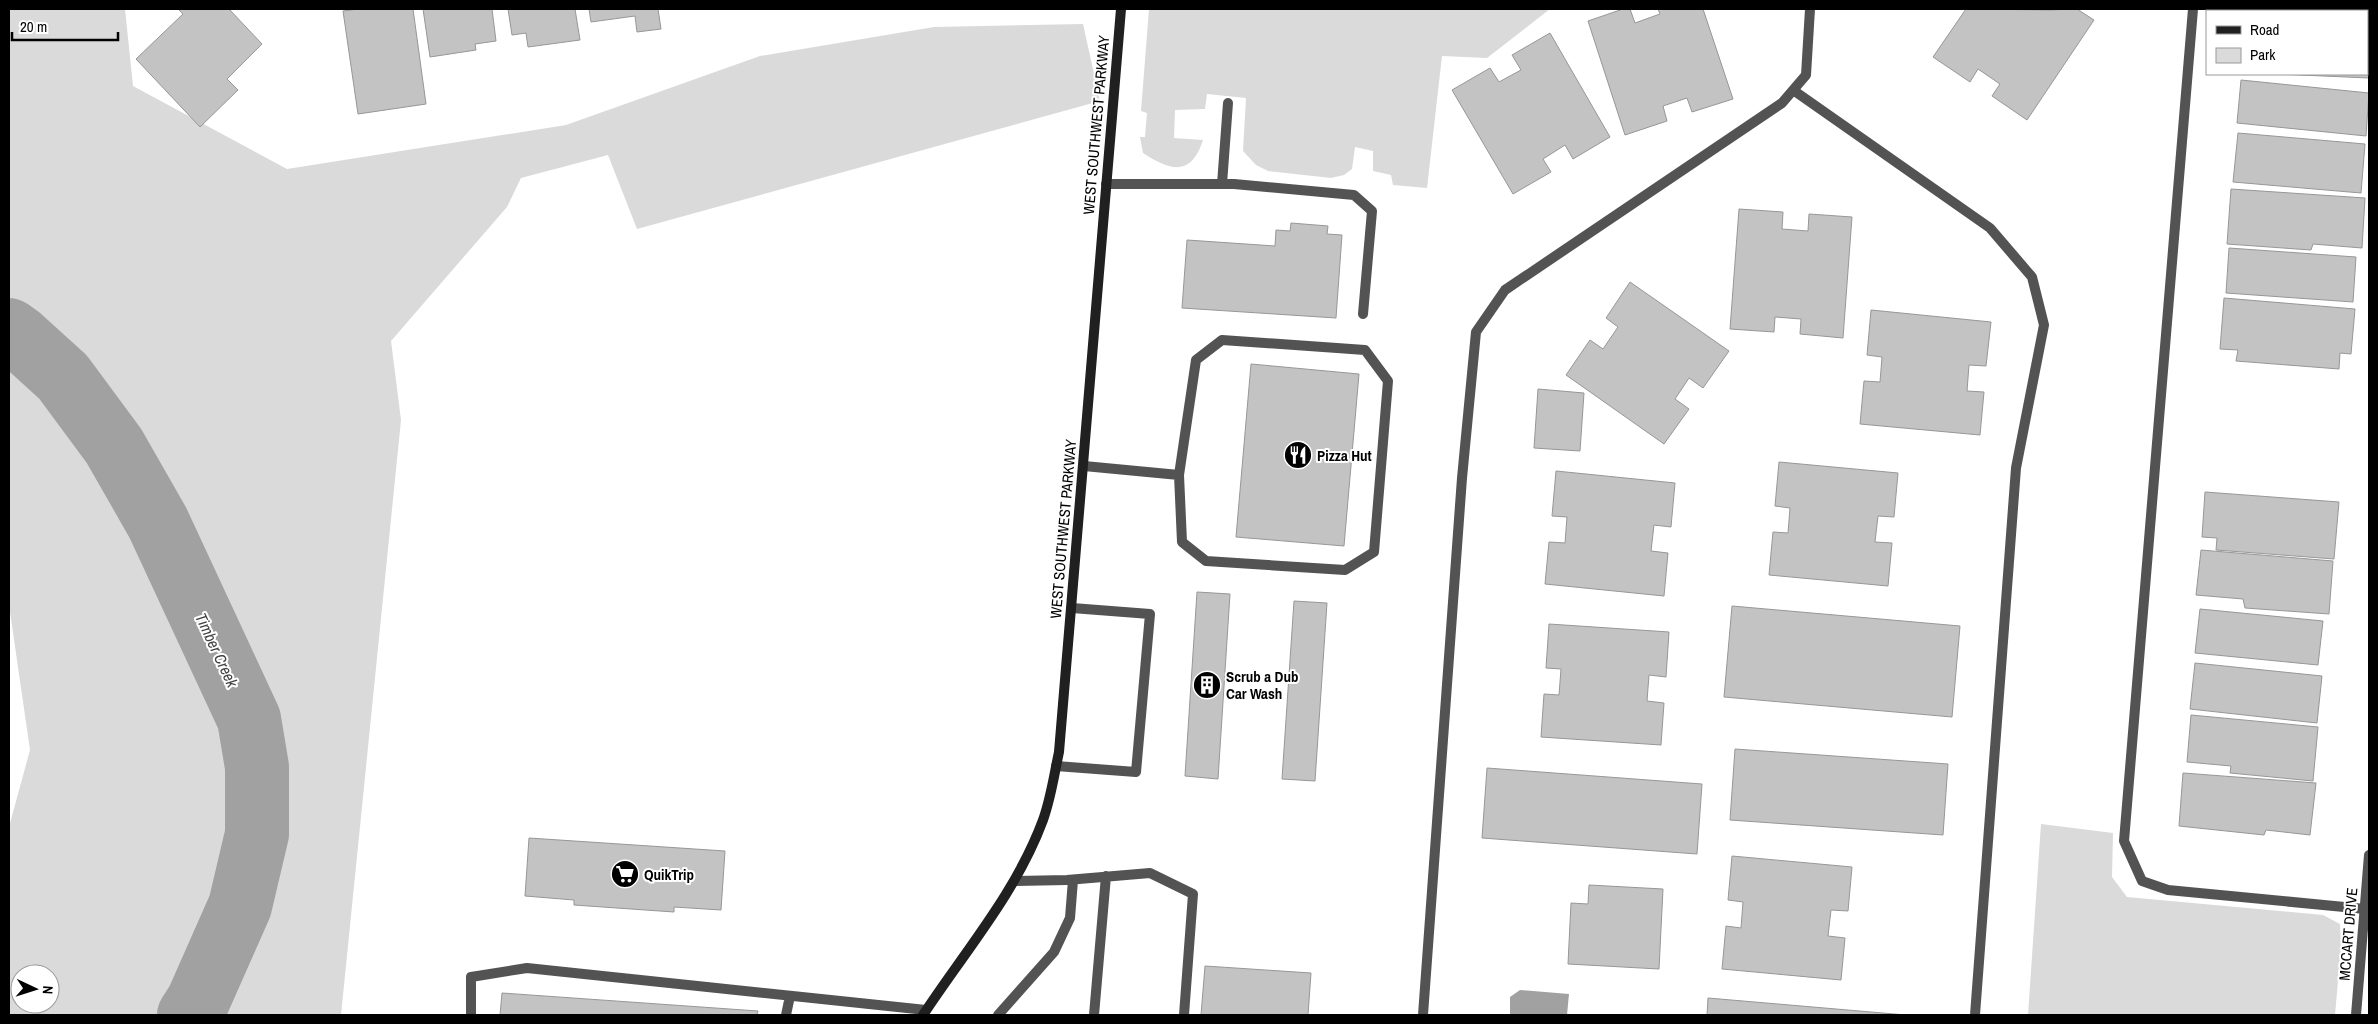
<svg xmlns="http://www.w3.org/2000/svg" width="2378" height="1024" font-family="'Archivo Narrow',sans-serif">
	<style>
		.green { fill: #dadada; fill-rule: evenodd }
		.water { fill: #a1a1a1 }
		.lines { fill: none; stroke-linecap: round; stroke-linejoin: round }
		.river { stroke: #a1a1a1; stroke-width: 64 }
		.building { fill: #c3c3c3; stroke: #979797 }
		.lane { stroke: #535353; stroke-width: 10 }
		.street { stroke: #535353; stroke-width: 10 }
		.secondary { stroke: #202020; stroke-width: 10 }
		.labels { text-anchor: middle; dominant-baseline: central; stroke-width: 4; stroke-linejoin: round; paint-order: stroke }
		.street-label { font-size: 15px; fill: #000; stroke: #fff }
		.poi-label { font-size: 15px; font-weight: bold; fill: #000; stroke: #fff; text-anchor: start }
		.water-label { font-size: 16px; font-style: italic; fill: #424242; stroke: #fff }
	</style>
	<rect width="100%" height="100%" fill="#fff"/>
	<path class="green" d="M9,9H125L133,86L287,169L566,125L760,56L934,27L1083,24L1100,101L637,229L608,155L521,178L507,207L391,341L401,420L341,1015H9V827L30,750L9,605ZM20,974H50V1004H20Z
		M1149,9H1550L1487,58L1442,56L1427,188L1393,185L1391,175L1373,171V151L1355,147L1352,169L1344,175L1331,178L1268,171L1256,165L1243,151L1246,98L1207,94L1205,109L1175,110L1174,138L1203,140C1191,178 1169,170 1143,153L1140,137H1145L1147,113L1141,111Z
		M2041,824L2113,833L2112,877L2127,897L2323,915L2340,924L2341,946L2335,1015H2028Z"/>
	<path class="water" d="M1520,990L1569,994L1567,1015H1510V997Z"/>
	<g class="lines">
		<path class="river" d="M9,330L20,338L63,377L114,446L158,523L249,719L257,767V834L240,906L198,1001L189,1015"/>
	</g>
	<path class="building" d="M178,9H229L262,44L227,79L238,90L200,127L136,59L183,14Z
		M358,9H413L426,104L358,114L343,11Z
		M423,9H492L496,41L475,44L476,50L430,57Z
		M508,9H575L580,40L528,47L526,33L512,35Z
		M589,9H658L661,29L637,32L635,16L591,22Z
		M1623,9H1630L1635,23L1660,14L1658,9H1703L1733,99L1692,112L1687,98L1663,106L1667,121L1625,135L1588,21Z
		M1966,9L2049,10L2077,9L2094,20L2027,120L1992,96L2000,84L1978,69L1970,82L1933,57Z
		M2248,9H2369V23H2367V11H2247Z
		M1550,33L1610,137L1573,159L1565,145L1543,159L1551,172L1513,194L1452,90L1490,68L1499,82L1521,70L1512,55Z
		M2367,35H2369V78L2277,74H2367Z
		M2241,80L2369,93L2366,136L2237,123Z
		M2238,133L2365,144L2361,193L2233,182Z
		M2231,189L2365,198L2362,248L2313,244L2311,250L2227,244Z
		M1739,209L1783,212L1782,229L1808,231L1809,214L1852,217L1843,338L1800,334L1801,319L1775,317L1774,332L1730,329Z
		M1291,223L1328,226L1327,234L1342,235L1336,318L1182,308L1187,240L1275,246L1276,230L1290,231Z
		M2229,248L2356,257L2353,302L2226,293Z
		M1630,282L1729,351L1703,388L1689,378L1675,399L1689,409L1664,444L1566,375L1590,340L1603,349L1618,327L1606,318Z
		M2224,298L2355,309L2351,354L2340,353L2339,369L2236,361L2238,350L2220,349Z
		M1871,310L1991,322L1986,366L1969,365L1967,391L1984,392L1980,435L1860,424L1864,381L1880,382L1882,357L1867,355Z
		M1251,364L1359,374L1344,546L1236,537Z
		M1538,389L1584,393L1580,451L1534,448Z
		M1779,462L1898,473L1894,517L1878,516L1875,542L1892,543L1888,586L1769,575L1773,532L1788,533L1790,508L1775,506Z
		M1556,471L1675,483L1671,527L1654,525L1651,551L1668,553L1664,596L1545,584L1549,542L1565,543L1567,517L1552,516Z
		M2205,492L2339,502L2334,559L2216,550L2217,538L2202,537Z
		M2201,550L2333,561L2329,614L2245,608L2243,599L2196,595Z
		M1197,592L1230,594L1218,779L1185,776Z
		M1294,601L1327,603L1315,781L1282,779Z
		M1732,606L1960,626L1952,717L1724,697Z
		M2200,609L2323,621L2318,665L2195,653Z
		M1549,624L1669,632L1666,677L1649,675L1647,701L1664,703L1661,745L1541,737L1544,694L1559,695L1561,669L1546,668Z
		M2195,663L2322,676L2317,723L2190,709Z
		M2191,715L2318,727L2313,781L2230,773L2231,766L2187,762Z
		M1735,749L1948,764L1943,835L1730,820Z
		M1487,768L1702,784L1697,854L1482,838Z
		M2183,773L2316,783L2310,835L2266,830L2264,835L2179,826Z
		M529,838L725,851L721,910L674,907V912L574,905V900L525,896Z
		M1732,856L1852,867L1848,911L1831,910L1828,936L1845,938L1841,980L1722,969L1726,926L1741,928L1743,902L1728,900Z
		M1589,885L1663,889L1659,969L1568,964L1571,903L1588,904Z
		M1205,966L1311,973L1308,1015H1201Z
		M502,993L758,1011L757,1015H500Z
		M1708,998L1906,1015H1707Z"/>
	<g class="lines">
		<path class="lane" d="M2193,9L2124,841L2142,881L2168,890L2365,909
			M1793,90L1990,228L2032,277L2044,325L2016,468L1975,1015
			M1106,184H1234L1354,195L1372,211L1363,314
			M1222,184L1228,103
			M1222,340L1365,350L1388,381L1374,552L1345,570L1206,561L1182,542L1179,475L1196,360Z
			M1084,466L1179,475
			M1056,766L1136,772L1150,614L1072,608
			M1015,881L1067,880L1150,873L1193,894L1184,1015
			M471,1015V977L527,968L926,1010
			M786,1015L790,996
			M998,1015L1054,952L1070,918L1073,880
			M1094,1015L1106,876
			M1423,1015L1462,478L1476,332L1505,290L1782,103L1806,75L1810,9"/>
		<path class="street" d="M2356,1015L2369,855"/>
		<path class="secondary" d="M923,1015C965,951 1016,893 1043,820C1051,798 1054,775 1059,752L1121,9"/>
	</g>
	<defs>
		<symbol id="restaurant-disc" viewBox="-11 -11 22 22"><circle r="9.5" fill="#000" stroke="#fff"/><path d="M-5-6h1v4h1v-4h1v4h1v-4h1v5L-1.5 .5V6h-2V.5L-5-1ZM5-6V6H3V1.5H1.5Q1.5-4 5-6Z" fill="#fff"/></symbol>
		<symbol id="building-disc" viewBox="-11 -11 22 22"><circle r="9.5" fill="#000" stroke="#fff"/><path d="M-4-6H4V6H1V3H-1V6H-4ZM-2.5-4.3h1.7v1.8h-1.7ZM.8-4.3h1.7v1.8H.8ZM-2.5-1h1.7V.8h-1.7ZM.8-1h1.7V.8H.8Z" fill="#fff"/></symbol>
		<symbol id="supermarket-disc" viewBox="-11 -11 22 22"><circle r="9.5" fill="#000" stroke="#fff"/><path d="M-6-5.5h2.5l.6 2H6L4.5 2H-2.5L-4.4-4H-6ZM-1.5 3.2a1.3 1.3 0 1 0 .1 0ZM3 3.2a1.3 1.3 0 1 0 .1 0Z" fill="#fff"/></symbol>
	</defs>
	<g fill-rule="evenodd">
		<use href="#restaurant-disc" x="1282" y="439" width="32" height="32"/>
		<use href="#building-disc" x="1191" y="669" width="32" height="32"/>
		<use href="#supermarket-disc" x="609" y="858" width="32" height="32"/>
	</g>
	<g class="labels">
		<g class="street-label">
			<text transform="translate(1096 125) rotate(-85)">WEST SOUTHWEST PARKWAY</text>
			<text transform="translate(1063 529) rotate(-85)">WEST SOUTHWEST PARKWAY</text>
			<text transform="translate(2348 934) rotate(-85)">MCCART DRIVE</text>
		</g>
		<g class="poi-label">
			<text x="1317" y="455">Pizza Hut</text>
			<text x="1226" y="676">Scrub a Dub<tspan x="1226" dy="17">Car Wash</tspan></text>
			<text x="644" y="874">QuikTrip</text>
		</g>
		<g class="water-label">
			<text transform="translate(217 650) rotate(65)">Timber Creek</text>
		</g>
	</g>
	<rect width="2378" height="1024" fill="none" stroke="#000000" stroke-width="20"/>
	<rect x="2206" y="10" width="162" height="65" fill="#ffffff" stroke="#999999"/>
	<rect x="2216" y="26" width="25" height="8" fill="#202020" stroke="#999999"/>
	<text x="2250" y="35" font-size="15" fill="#000000">Road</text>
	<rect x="2216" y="48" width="25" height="15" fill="#dadada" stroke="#999999"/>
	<text x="2250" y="60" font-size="15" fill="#000000">Park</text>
	<g transform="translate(35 989) rotate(94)"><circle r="24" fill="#ffffff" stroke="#999999"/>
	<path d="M0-4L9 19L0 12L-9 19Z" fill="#000000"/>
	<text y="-8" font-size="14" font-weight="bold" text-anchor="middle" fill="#000000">N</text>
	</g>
	<path d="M12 32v8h106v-8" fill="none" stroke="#000000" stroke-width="2.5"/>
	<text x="20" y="32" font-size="15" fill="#000000" stroke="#ffffff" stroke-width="4" paint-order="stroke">20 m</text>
</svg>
